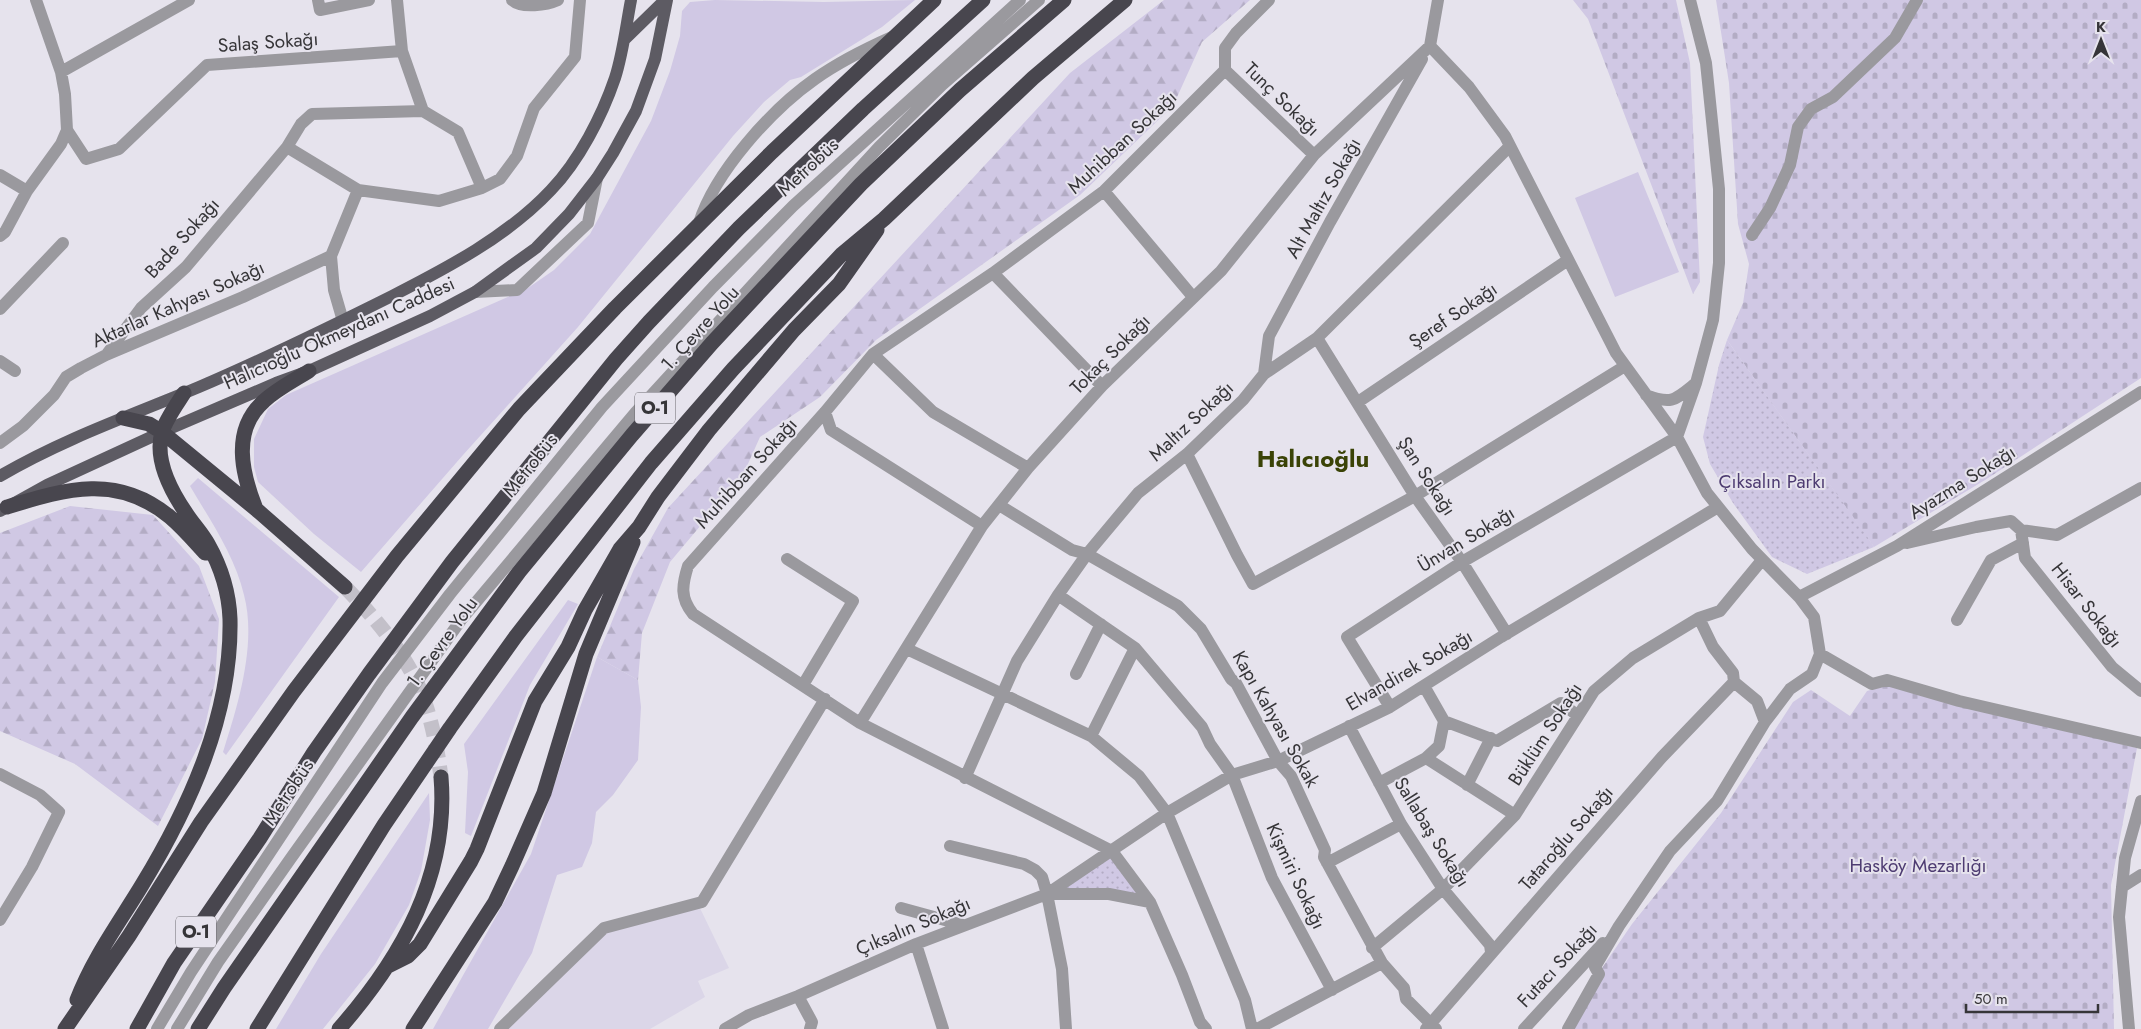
<svg xmlns="http://www.w3.org/2000/svg" width="2141" height="1029" font-family="Jost,sans-serif">
	<style>
		.built { fill: #dbd6e8 }
		.green { fill: #d0c8e4 }
		.forest { fill: url(#forest-firs) }
		.cemetery { fill: url(#cemetery-stones) }
		.park { fill: url(#park-dots) }
		.lines { fill: none; stroke-linecap: round; stroke-linejoin: round }
		.highway-tunnel { stroke: #c3c0c9; stroke-width: 15; stroke-dasharray: 15 8; stroke-linecap: butt }
		.minor { stroke: #9a999e; stroke-width: 12 }
		.major { stroke: #5d5b63; stroke-width: 12 }
		.highway { stroke: #48464e; stroke-width: 15 }
		.labels { text-anchor: middle; dominant-baseline: central; stroke-width: 4; stroke-linejoin: round; paint-order: stroke }
		.shield { fill: #e6e3ed; stroke: #6b696e; stroke-width: 1 }
		.shield-label { font-size: 18px; font-weight: bold; fill: #363538 }
		.street-label { font-size: 19px; fill: #363538; stroke: #e6e3ed }
		.park-label { font-size: 19px; fill: #4e3c72; stroke: #e6e3ed }
		.district-label { font-size: 24px; font-weight: bold; fill: #3a4306; stroke: #e6e3ed }
	</style>
	<defs>
		<pattern id="forest-firs" width="22" height="20" patternUnits="userSpaceOnUse" patternTransform="scale(1.25)"><rect width="22" height="20" fill="#d0c8e4"/><path d="M5 1l3.5 6h-7zM16 11l3.5 6h-7z" fill="#b3acc4"/></pattern>
		<pattern id="cemetery-stones" width="16" height="16" patternUnits="userSpaceOnUse" patternTransform="scale(1.25)"><rect width="16" height="16" fill="#d0c8e4"/><path d="M2 7V4a2 2 0 0 1 4 0v3zM10 15v-3a2 2 0 0 1 4 0v3z" fill="#b3acc4"/></pattern>
		<pattern id="park-dots" width="8" height="8" patternUnits="userSpaceOnUse" patternTransform="scale(1.25)"><rect width="8" height="8" fill="#d0c8e4"/><path d="M2 2h.1M6 6h.1" fill="none" stroke="#b3acc4" stroke-width="1.8" stroke-linecap="round"/></pattern>
	</defs>
	<rect width="100%" height="100%" fill="#e6e3ed"/>
	<path class="built" d="M697,902L729,968L698,981L705,997L650,1029H500L604,928Z"/>
	<path class="green" d="M715,0L824,2L915,0L882,27L801,77L790,80L764,102L733,136L578,327L463,455L361,572L314,534L258,482L254,467V439L268,409L286,395L528,288L554,270L590,234L651,121L670,71L680,36L682,11L690,2Z
		M1638,172L1679,272L1615,297L1575,198Z
		M198,478L339,597L226,755L223,752C238,705 257,644 244,595C235,556 210,520 190,486Z
		M568,600L578,604L530,685L471,836L465,833L468,772L464,744Z
		M597,657L638,680L641,707L638,760L613,795L596,812L592,843L582,867L557,875L532,953L488,1029H433L531,854Z
		M429,793L430,820L421,871L409,905L375,964L323,1029H276L321,954Z"/>
	<path class="forest" d="M1164,0H1250L1202,42L1173,106L1080,195L876,340L820,397L760,437L743,475L670,562L642,633L638,680L597,657L634,569L668,508L1070,73Z
		M70,506L153,515L199,566L219,619L215,682L202,739L158,826L75,764L0,731V533Z"/>
	<path class="cemetery" d="M1573,0H1676L1690,63L1700,282L1693,294L1588,19Z
		M1716,0H2141V378L1985,480L1874,547L1727,340L1743,303L1749,264L1738,224L1729,83Z
		M1887,685L2137,748L2111,885L2114,1029H1573L1602,968L1632,924L1721,813L1793,702L1811,690L1850,716L1867,691Z"/>
	<path class="park" d="M1727,340L1866,535L1874,547L1807,574L1772,557L1733,503L1710,464L1703,437L1719,365Z
		M1112,851L1150,902L1047,894Z"/>
	<g class="lines">
		<path class="highway-tunnel" d="M345,587C379,622 413,662 427,709C434,731 438,754 441,777"/>
		<path class="minor" d="M318,0L320,10L369,0
			M512,0C522,9 547,5 558,0
			M1438,0L1430,46L1469,87L1505,136L1616,353L1677,437L1707,493L1752,549L1799,597L1814,617L1820,654L1812,674L1790,689L1765,722L1717,801L1670,851L1619,926L1595,967L1599,974L1568,1029
			M1225,70L1314,155
			M1225,70V48L1236,33L1269,0
			M61,72L189,0
			M67,130L86,159L119,149L207,65L402,51
			M0,175L27,191
			M482,188L500,179L517,156L534,108L575,57L580,0
			M358,190L287,147L301,124L312,114L423,111
			M1104,191L1193,297
			M699,223C715,172 771,110 815,79C839,62 865,49 892,37
			M1752,235L1770,208L1790,165L1798,127L1811,109L1833,97L1895,38L1917,0
			M0,236L5,232L27,191L61,144L67,130L65,94L61,72L36,0
			M331,256L358,190L439,201L482,188L458,132L423,111L402,51L397,0
			M993,273L1102,386
			M475,292L517,290L588,223L597,178
			M0,309L63,243
			M1317,338L1415,496L1462,562L1507,634
			M107,354L141,308L186,267L287,147
			M873,354L933,412L1028,468
			M0,361L15,371
			M1264,374L1269,336L1330,222L1422,59
			M1646,395C1672,405 1675,400 1696,383
			M1358,402L1568,260
			M825,412L831,430L982,526
			M1677,437L1696,383L1713,320L1719,263V189L1706,63L1690,0
			M0,443L23,426L54,395L66,377L81,368L106,355L243,297L331,256L334,290L343,321
			M1187,454L1237,555L1253,584L1415,496L1625,366
			M999,505L1072,550L1087,554L1178,606L1201,629L1231,679L1236,683L1278,761L1291,776L1325,850L1324,857L1382,963L1404,988L1406,999L1436,1029
			M2021,530L2025,558L2112,667L2141,691
			M1907,543L1976,527L2011,521L2021,530L2057,535L2141,488
			M787,559L853,601L803,685
			M1058,595L1135,648L1202,727L1210,744L1232,775L1272,878L1332,990
			M1799,597L1897,546L2141,392
			M1699,618L1713,647L1733,673L1734,682L1757,701L1765,722
			M1957,620L1991,560L2023,543
			M907,649L1091,736L1139,776L1167,813L1245,1000L1252,1029
			M1820,654L1872,684L1887,680L1959,701L2141,743
			M1076,674L1101,624
			M1424,686L1444,721L1497,741L1561,703L1577,715
			M1390,707L1347,637L1462,562L1677,437
			M860,723L982,526L1028,468L1102,386L1221,271L1314,155L1430,46
			M1349,726L1401,824L1443,889L1490,945L1491,952
			M1091,736L1135,648
			M1426,758L1515,815
			M0,774L40,795L59,812L32,867L0,920
			M965,778L1017,661L1058,595L1087,554L1138,493L1187,454L1243,400L1264,374L1317,338L1510,146
			M1379,783L1426,758L1439,746L1444,721
			M1467,785L1491,738
			M950,846L1024,864L1035,870L1042,877L1047,894L1062,969L1066,1029
			M1327,863L1401,824
			M2122,887L2141,875
			M1047,894H1109L1150,902
			M901,908L963,925
			M916,944L943,1029
			M1372,948L1443,889L1515,815L1594,691L1633,658L1699,618L1720,611L1762,560
			M798,996L812,1022L810,1029
			M157,1029L191,972L382,683L450,594L602,407L713,287L793,206L1020,0
			M177,1029L218,962L291,858L461,620L635,413L879,147L942,85L1039,0
			M500,1029L604,928L702,902L825,699
			M725,1029L749,1015L798,996L916,944L1047,894L1167,813L1232,775L1278,761L1390,707L1501,637L1718,507
			M1206,1029L1200,1022L1182,975L1150,902L1112,851L860,723L693,614C680,598 682,585 688,566L825,412L873,354L993,273L1104,191L1225,70
			M1257,1029L1382,963
			M1426,1029L1662,757L1734,682
			M1524,1029L1603,943
			M2129,1029L2119,917L2125,858L2141,801"/>
		<path class="major" d="M624,40L665,0
			M0,476C63,439 132,415 199,387C264,359 328,328 392,296C447,268 508,236 551,190C579,161 602,116 615,78C623,53 626,26 631,0
			M0,511L47,485L162,432L276,383L309,371L430,316L475,292L536,248L569,214L597,178L613,153L636,111L655,59L667,0"/>
		<path class="highway" d="M123,418L149,424L162,432L257,510L345,587
			M7,507C66,489 117,473 170,517C183,528 194,541 205,553
			M256,509C242,474 231,430 264,401C277,389 293,381 309,371
			M388,966L408,956L420,944L471,861L477,849L535,701L568,647L585,610L620,549L639,527L658,497L709,430L794,330L839,284L877,230
			M77,1000C93,958 119,923 142,885C190,806 232,714 230,619C229,593 221,567 208,544C202,533 193,524 186,513C171,491 154,460 162,432C166,419 177,404 184,393
			M65,1029L129,936L201,822L294,691L397,556L519,409L615,308L772,152L934,0
			M137,1029L174,963L260,838L314,752L369,674L452,562L616,359L649,322L739,228L863,109L983,0
			M198,1029L224,988L412,717L519,572L632,435L712,343L861,184L960,90L1064,0
			M257,1029L384,825L450,728L516,636L651,463L733,369L842,254L884,219L1033,78L1125,0
			M339,1029C402,957 449,875 441,777
			M413,1029L495,902L512,866L544,793L586,654L633,542"/>
	</g>
	<g class="labels">
		<g class="shield">
			<rect x="635" y="392.5" width="40" height="31" rx="4"/>
			<rect x="176" y="916.5" width="40" height="31" rx="4"/>
		</g>
		<g class="shield-label">
			<text x="655" y="408">O-1</text>
			<text x="196" y="932">O-1</text>
		</g>
		<g class="street-label">
			<text transform="translate(268 42) rotate(-4)">Salaş Sokağı</text>
			<text transform="translate(1282 99) rotate(44)">Tunç Sokağı</text>
			<text transform="translate(1122 142) rotate(-43)">Muhibban Sokağı</text>
			<text transform="translate(808 167) rotate(-43)">Metrobüs</text>
			<text transform="translate(1323 198) rotate(-61)">Alt Maltız Sokağı</text>
			<text transform="translate(182 238) rotate(-48)">Bade Sokağı</text>
			<text transform="translate(178 304) rotate(-24)">Aktarlar Kahyası Sokağı</text>
			<text transform="translate(1453 315) rotate(-34)">Şeref Sokağı</text>
			<text transform="translate(700 328) rotate(-48)">1. Çevre Yolu</text>
			<text transform="translate(339 333) rotate(-24)">Halıcıoğlu Okmeydanı Caddesi</text>
			<text transform="translate(1110 354) rotate(-45)">Tokaç Sokağı</text>
			<text transform="translate(1191 421) rotate(-43)">Maltız Sokağı</text>
			<text transform="translate(530 465) rotate(-51)">Metrobüs</text>
			<text transform="translate(746 473) rotate(-48)">Muhibban Sokağı</text>
			<text transform="translate(1427 476) rotate(57)">Şan Sokağı</text>
			<text transform="translate(1962 482) rotate(-32)">Ayazma Sokağı</text>
			<text transform="translate(1466 539) rotate(-31)">Ünvan Sokağı</text>
			<text transform="translate(2087 605) rotate(52)">Hisar Sokağı</text>
			<text transform="translate(442 642) rotate(-54)">1. Çevre Yolu</text>
			<text transform="translate(1409 670) rotate(-30)">Elvandirek Sokağı</text>
			<text transform="translate(1276 719) rotate(60)">Kapı Kahyası Sokak</text>
			<text transform="translate(1545 734) rotate(-57)">Büklüm Sokağı</text>
			<text transform="translate(288 792) rotate(-56)">Metrobüs</text>
			<text transform="translate(1432 832) rotate(58)">Sallabaş Sokağı</text>
			<text transform="translate(1566 838) rotate(-49)">Tataroğlu Sokağı</text>
			<text transform="translate(1296 876) rotate(65)">Kişmiri Sokağı</text>
			<text transform="translate(913 926) rotate(-23)">Çıksalın Sokağı</text>
			<text transform="translate(1557 965) rotate(-47)">Futacı Sokağı</text>
		</g>
		<g class="park-label">
			<text x="1772" y="481">Çıksalın Parkı</text>
			<text x="1918" y="865">Hasköy Mezarlığı</text>
		</g>
		<g class="district-label">
			<text x="1313" y="458">Halıcıoğlu</text>
		</g>
	</g>
	<g transform="translate(2101 40)" stroke="#e6e3ed" stroke-width="4" paint-order="stroke">
	<path d="M0-4L9 19L0 12L-9 19Z" fill="#363538"/>
	<text y="-8" font-size="14" font-weight="bold" text-anchor="middle" fill="#363538">K</text>
	</g>
	<path d="M1966 1004v8h132v-8" fill="none" stroke="#363538" stroke-width="2.5"/>
	<text x="1974" y="1004" font-size="15" fill="#363538" stroke="#e6e3ed" stroke-width="4" paint-order="stroke">50 m</text>
</svg>
